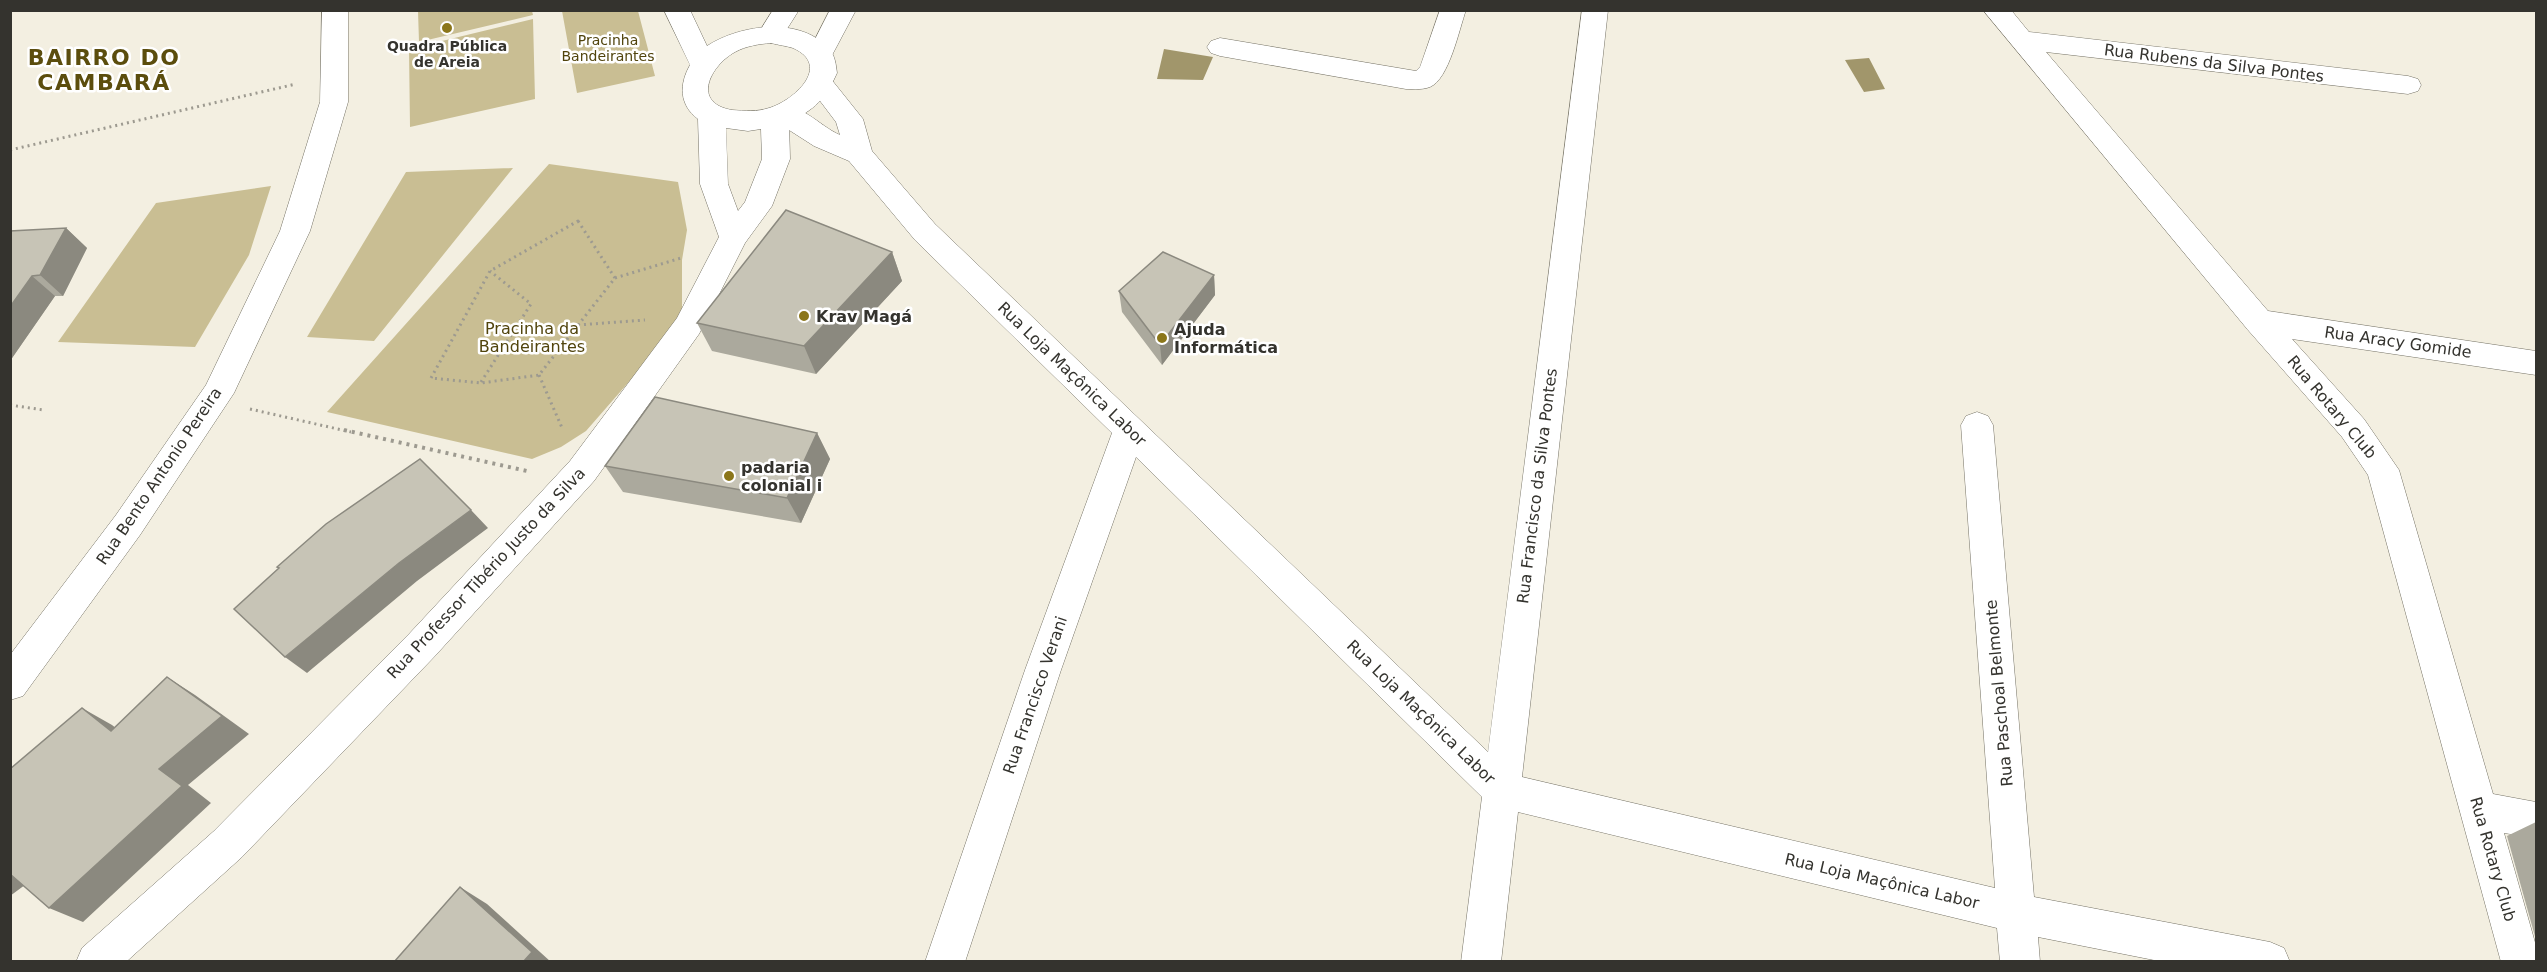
<svg xmlns="http://www.w3.org/2000/svg" width="2547" height="972" font-family="'DejaVu Sans',sans-serif">
	<style>
		.green { fill: #c9be93 }
		.water { fill: #a1966b }
		.lines { fill: none; stroke-linecap: round; stroke-linejoin: round }
		.minor-casing { stroke: #767366; stroke-width: 1 }
		.tertiary-casing { stroke: #767366; stroke-width: 1 }
		.path-far1 { stroke: #9d9a90; stroke-width: 3; stroke-dasharray: 2 4; stroke-linecap: butt }
		.path { stroke: #9d9a90; stroke-width: 4; stroke-dasharray: 3 5; stroke-linecap: butt }
		.minor { fill: #fff; fill-rule: evenodd }
		.tertiary { fill: #fff; fill-rule: evenodd }
		.wall { fill: #aba99d }
		.shaded-wall { fill: #8b897f }
		.building { fill: #c7c4b6; stroke: #8b897f; stroke-width: 1.5 }
		.poi-dot { fill: #8b761a; stroke: #fff; stroke-width: 2 }
		.labels { text-anchor: middle; dominant-baseline: central; stroke-width: 5; stroke-linejoin: round; paint-order: stroke }
		.far-park-label { font-size: 14px; fill: #51440d; stroke: #fff }
		.far-poi-label { font-size: 14px; font-weight: bold; fill: #34332e; stroke: #fff }
		.street-label { font-size: 16px; fill: #34332e; stroke: #fff }
		.poi-label { font-size: 16px; font-weight: bold; fill: #34332e; stroke: #fff; text-anchor: start }
		.park-label { font-size: 16px; fill: #51440d; stroke: #fff }
		.district-label { font-size: 22px; font-weight: bold; letter-spacing: 1.5px; fill: #5b4d0d; stroke: #fff }
	</style>
	<rect width="100%" height="100%" fill="#f3efe1"/>
	<path class="green" d="M532,11L533,15L419,42L418,11Z
		M562,11H638L655,76L577,93Z
		M533,19L535,99L410,127L409,49Z
		M549,164L678,182L687,230L682,260V321L586,431L561,447L532,459L327,412Z
		M513,168L374,341L307,337L406,172Z
		M271,186L249,255L195,347L58,342L156,203Z"/>
	<path class="water" d="M1164,49L1213,57L1203,80L1157,79Z
		M1869,58L1885,89L1864,92L1845,60Z"/>
	<g class="lines">
		<defs>
			<path id="minor" d="M322,10H348V102L310,231L234,393L140,535L23,696L10,700V655L116,515L206,385L280,231L320,102Z
				M773,10H799L780,40L771,43L762,40L758,34Z
				M830,10H856L829,61L820,64L811,61L807,55Z
				M1440,10H1466C1459,30 1449,79 1430,87C1422,90 1414,89 1406,89L1220,56L1211,53L1207,47L1211,41L1220,38L1416,71L1420,67Z
				M1582,10H1608L1522,777L1995,888L1961,425L1966,416L1977,412L1988,416L1993,425L2034,897L2270,942L2284,948L2290,962H2164L2038,937L2040,962H2000L1997,928L1518,812L1501,962H1461L1482,797L1136,457L1061,670L965,962H925L1025,670L1112,433L915,240L849,161L814,146L775,121L771,114L775,107C799,100 819,126 840,135L836,122L808,85L811,79L821,76L831,79L863,119L872,151L935,224L1488,752Z
				M1983,10H2011L2029,32L2408,76L2418,79L2421,85L2418,91L2408,94L2046,52L2268,311L2536,351V375L2292,339L2364,419L2399,470L2493,794L2536,802V838L2504,833L2536,946V962H2501L2368,475L2342,437L2248,330Z"/>
			<path id="tertiary" d="M664,10H690L707,46C741,24 802,16 830,50C835,56 836,65 837,73C825,100 815,109 789,122L790,159L772,206L745,243L699,334L594,481L435,656L242,857L126,962H76L82,948L214,831L409,634L570,461L677,318L719,237L700,184L698,119C679,105 679,84 690,65ZM771,43C778,45 787,46 793,48C833,66 793,101 769,108C757,112 745,111 732,110C691,103 710,66 735,52C746,46 759,44 771,43ZM726,128L748,131L761,129L762,159L745,202L738,211L728,184Z"/>
		</defs>
		<use href="#minor" class="minor-casing"/>
		<use href="#tertiary" class="tertiary-casing"/>
		<path class="path-far1" d="M10,150L296,84
			M578,221L615,278L539,375L481,383L431,378L490,271Z
			M615,278L681,258
			M578,325L645,320
			M539,375L563,430
			M481,382L531,304L490,271
			M10,405L44,410
			M250,409L351,432"/>
		<path class="path" d="M344,430L527,471"/>
		<use href="#minor" class="minor"/>
		<use href="#tertiary" class="tertiary"/>
	</g>
	<path class="wall" d="M66,228L87,248L63,296H55L10,361V231Z
		M892,252L902,281L816,374L712,351L697,323Z
		M1214,275L1215,295L1162,365L1122,312L1119,291Z
		M817,433L830,459L801,523L623,492L605,466Z
		M2536,822V940L2507,836Z"/>
	<path class="shaded-wall" d="M66,228L87,248L63,296L40,275Z
		M892,252L902,281L816,374L804,346Z
		M1214,275L1215,295L1162,365L1160,345Z
		M32,276L55,296L10,361V307Z
		M817,433L830,459L801,523L787,498Z
		M471,510L488,528L417,581L307,673L285,657L399,563Z
		M167,677L195,695L249,734L188,785L211,803L83,922L49,908L159,769Z
		M82,708L112,725L141,748L111,731Z
		M10,869L33,879L10,896Z
		M460,887L487,904L551,962H523Z"/>
	<path class="building" d="M786,210L892,252L804,346L697,323Z
		M66,228L40,275L32,276L10,307V231Z
		M1163,252L1214,275L1160,345L1119,291Z
		M655,397L817,433L787,498L605,466Z
		M420,459L471,510L399,563L285,657L234,609L279,568L277,567L326,524Z
		M167,677L222,716L159,769L182,786L49,908L10,874V769L82,708L111,731Z
		M460,887L532,952L523,962H394Z"/>
	<g class="poi-dot">
		<circle cx="447" cy="28" r="6"/>
		<circle cx="804" cy="316" r="6"/>
		<circle cx="1162" cy="338" r="6"/>
		<circle cx="729" cy="476" r="6"/>
	</g>
	<g class="labels">
		<g class="far-park-label">
			<text x="608" y="40">Pracinha<tspan x="608" dy="16">Bandeirantes</tspan></text>
		</g>
		<g class="far-poi-label">
			<text x="447" y="46">Quadra Pública<tspan x="447" dy="16">de Areia</tspan></text>
		</g>
		<g class="street-label">
			<text transform="translate(2214 63) rotate(7)">Rua Rubens da Silva Pontes</text>
			<text transform="translate(2398 342) rotate(8)">Rua Aracy Gomide</text>
			<text transform="translate(1072 374) rotate(44)">Rua Loja Maçônica Labor</text>
			<text transform="translate(2332 407) rotate(50)">Rua Rotary Club</text>
			<text transform="translate(159 476) rotate(-56)">Rua Bento Antonio Pereira</text>
			<text transform="translate(1537 486) rotate(-83)">Rua Francisco da Silva Pontes</text>
			<text transform="translate(486 573) rotate(-47)">Rua Professor Tibério Justo da Silva</text>
			<text transform="translate(1999 693) rotate(-95)">Rua Paschoal Belmonte</text>
			<text transform="translate(1035 695) rotate(-71)">Rua Francisco Verani</text>
			<text transform="translate(1421 712) rotate(44)">Rua Loja Maçônica Labor</text>
			<text transform="translate(2493 859) rotate(74)">Rua Rotary Club</text>
			<text transform="translate(1882 881) rotate(13)">Rua Loja Maçônica Labor</text>
		</g>
		<g class="poi-label">
			<text x="816" y="316">Krav Magá</text>
			<text x="1174" y="329">Ajuda<tspan x="1174" dy="18">Informática</tspan></text>
			<text x="741" y="467">padaria<tspan x="741" dy="18">colonial i</tspan></text>
		</g>
		<g class="park-label">
			<text x="532" y="328">Pracinha da<tspan x="532" dy="18">Bandeirantes</tspan></text>
		</g>
		<g class="district-label">
			<text x="104" y="57">BAIRRO DO<tspan x="104" dy="25">CAMBARÁ</tspan></text>
		</g>
	</g>
	<rect width="2547" height="972" fill="none" stroke="#34332e" stroke-width="24"/>
</svg>
